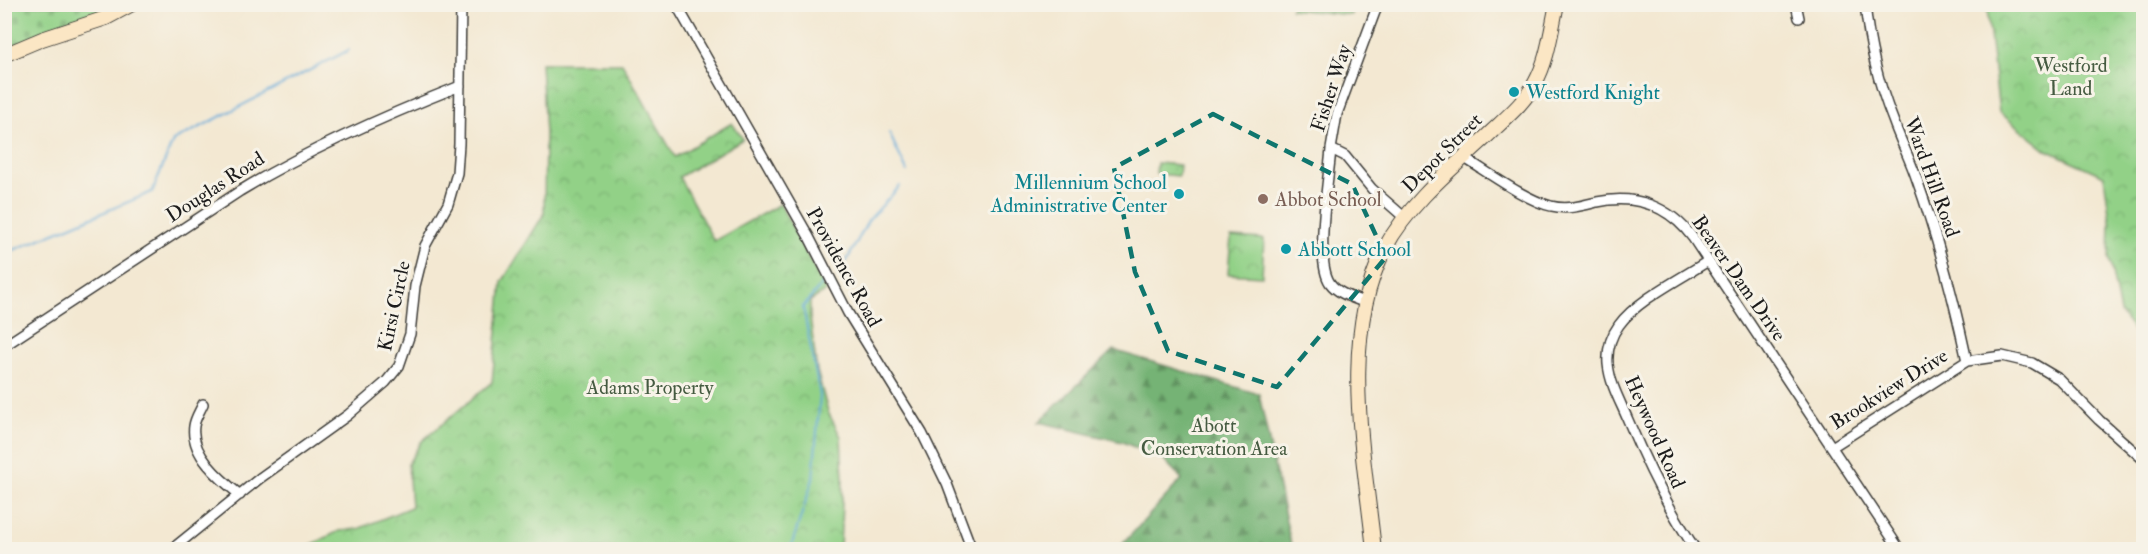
<svg xmlns="http://www.w3.org/2000/svg" width="2148" height="554" font-family="'IM FELL Double Pica',serif">
	<style>
		.forest { fill: url(#forest-firs); stroke: #486848; stroke-width: 1.5 }
		.cemetery { fill: url(#cemetery-stones); stroke: #577652; stroke-width: 1.5 }
		.park { fill: url(#park-crowns); stroke: #577652; stroke-width: 1.5 }
		.pitch { fill: #92d187; stroke: #577652; stroke-width: 1.5 }
		.lines { fill: none; stroke-linecap: round; stroke-linejoin: round }
		.stream { stroke: #61a9d8; stroke-width: 2 }
		.minor-casing { stroke: #3c3b37; stroke-width: 12 }
		.secondary-casing { stroke: #3c3b37; stroke-width: 16 }
		.minor { stroke: #fff; stroke-width: 9 }
		.secondary { stroke: #fbe6c4; stroke-width: 14 }
		.marked { fill: none; stroke: #0f766e; stroke-width: 4.5; stroke-dasharray: 12 8; stroke-linejoin: round }
		.culture-dot { fill: #0f9aa8; stroke: #f7f3e8; stroke-width: 2 }
		.education-dot { fill: #8d6e63; stroke: #f7f3e8; stroke-width: 2 }
		.labels { text-anchor: middle; dominant-baseline: central; stroke-width: 6; stroke-linejoin: round; paint-order: stroke }
		.park-label { font-size: 20px; fill: #455b41; stroke: #f7f3e8 }
		.street-label { font-size: 20px; fill: #1c1c1c; stroke: #f7f3e8 }
		.culture-label { font-size: 20px; fill: #0d838f; stroke: #f7f3e8; text-anchor: start }
		.education-label { font-size: 20px; fill: #785e54; stroke: #f7f3e8; text-anchor: start }
	</style>
	<defs>
		<pattern id="forest-firs" width="22" height="20" patternUnits="userSpaceOnUse" patternTransform="scale(1.5)"><rect width="22" height="20" fill="#75b374"/><path d="M5 1l3.5 6h-7zM16 11l3.5 6h-7z" fill="#5f915e"/></pattern>
		<pattern id="cemetery-stones" width="16" height="16" patternUnits="userSpaceOnUse" patternTransform="scale(1.5)"><rect width="16" height="16" fill="#92d187"/><path d="M2 7V4a2 2 0 0 1 4 0v3zM10 15v-3a2 2 0 0 1 4 0v3z" fill="#7db374"/></pattern>
		<pattern id="park-crowns" width="20" height="18" patternUnits="userSpaceOnUse" patternTransform="scale(1.5)"><rect width="20" height="18" fill="#92d187"/><path d="M2 6a3 3 0 1 1 6 0M12 15a3 3 0 1 1 6 0" fill="none" stroke="#7db374"/></pattern>
	</defs>
	<rect width="100%" height="100%" fill="#f7f3e8"/>
	<filter id="ink" filterUnits="userSpaceOnUse"><feTurbulence type="fractalNoise" baseFrequency=".0167" numOctaves="2"/><feDisplacementMap in="SourceGraphic" scale="12" xChannelSelector="R" yChannelSelector="G"/><feConvolveMatrix kernelMatrix="1 2 1 2 8 2 1 2 1" color-interpolation-filters="sRGB"/></filter>
	<filter id="wash" filterUnits="userSpaceOnUse"><feTurbulence type="fractalNoise" baseFrequency=".008" numOctaves="4" result="noise"/><feDisplacementMap in="SourceGraphic" scale="24" xChannelSelector="R" yChannelSelector="G"/><feGaussianBlur stdDeviation="1.35" result="paint"/><feColorMatrix in="noise" values="0 0 0 0 0 0 0 0 0 0 0 0 0 0 0 0 0 1.4 0 .05"/><feComposite in="paint" operator="in"/></filter>
	<g filter="url(#wash)">
		<rect width="100%" height="100%" fill="#f3e8d2"/>
		<path class="forest" d="M1113,350L1259,394L1292,549H1118L1182,479L1162,458L1122,442L1039,422Z"/>
		<path class="cemetery" d="M5,5H122L5,50Z"/>
		<path class="park" d="M1992,5H2143V344L2120,313L2109,258L2110,220L2104,176L2047,150L1999,112L1987,8Z
			M541,63H622L675,157L732,123L743,139L679,177L714,241L780,204L826,291L810,301V317L817,371L828,412L841,437L843,479L840,548L859,549H303L339,531L358,529L411,507L408,464L421,442L492,382L502,282L544,214L545,134Z
			M1157,163L1180,165L1179,176L1156,174Z
			M1231,237L1264,239L1262,276L1228,274Z"/>
		<path class="pitch" d="M1292,5V4L1352,5L1351,15L1291,9Z"/>
		<g class="lines">
			<path class="stream" d="M889,133L907,171
				M4,254L152,192L173,141L349,50
				M838,277L868,221L900,186
				M790,550L813,479L820,395L803,307L824,282"/>
		</g>
	</g>
	<g filter="url(#ink)">
		<g class="lines">
			<defs>
				<path id="minor" d="M676,4L809,237L848,313L922,433L947,484L972,550
					M1378,4L1337,114L1331,149L1345,156L1372,189L1405,218
					M1796,4L1799,18
					M1865,4C1869,44 1878,83 1893,120C1900,140 1910,159 1917,180C1938,239 1954,300 1967,361
					M1331,149C1329,178 1314,260 1330,283C1338,294 1354,298 1366,303
					M1463,157C1486,171 1527,201 1551,206C1567,210 1581,206 1597,202C1636,194 1669,206 1693,238L1900,550
					M4,346L240,191C309,149 384,116 460,86
					M203,404C200,411 195,418 194,426C190,454 220,479 240,495
					M1832,447L1967,361L2002,356L2032,363L2059,379L2099,420L2144,460
					M4,548L5,550
					M171,550L260,478L348,415L386,382L399,366L410,334L415,286L425,246L448,204L457,173L459,144L461,4
					M1696,550C1668,509 1647,465 1628,420C1620,401 1610,384 1608,364C1607,350 1611,336 1619,325C1637,300 1682,278 1708,261"/>
				<path id="secondary" d="M4,55L42,39L106,18L132,4
					M1374,550C1364,454 1339,337 1385,248C1408,205 1450,170 1486,137C1503,120 1523,105 1535,83C1548,60 1551,31 1557,4"/>
			</defs>
			<use href="#minor" class="minor-casing"/>
			<use href="#secondary" class="secondary-casing"/>
			<use href="#minor" class="minor"/>
			<use href="#secondary" class="secondary"/>
		</g>
	</g>
	<path class="marked" d="M1213,114L1352,184L1386,257L1277,387L1168,351L1135,272L1114,168Z"/>
	<g class="culture-dot">
		<circle cx="1514" cy="92" r="6"/>
		<circle cx="1179" cy="194" r="6"/>
		<circle cx="1286" cy="249" r="6"/>
	</g>
	<circle class="education-dot" cx="1263" cy="199" r="6"/>
	<g class="labels">
		<g class="park-label">
			<text x="2071" y="65">Westford<tspan x="2071" dy="23">Land</tspan></text>
			<text x="650" y="387">Adams Property</text>
			<text x="1214" y="425">Abott<tspan x="1214" dy="23">Conservation Area</tspan></text>
		</g>
		<g class="street-label">
			<text transform="translate(1331 88) rotate(-72)">Fisher Way</text>
			<text transform="translate(1442 153) rotate(-45)">Depot Street</text>
			<text transform="translate(1932 177) rotate(70)">Ward Hill Road</text>
			<text transform="translate(215 187) rotate(-33)">Douglas Road</text>
			<text transform="translate(844 267) rotate(61)">Providence Road</text>
			<text transform="translate(1739 278) rotate(55)">Beaver Dam Drive</text>
			<text transform="translate(394 306) rotate(-78)">Kirsi Circle</text>
			<text transform="translate(1889 389) rotate(-32)">Brookview Drive</text>
			<text transform="translate(1655 432) rotate(66)">Heywood Road</text>
		</g>
		<g class="culture-label">
			<text x="1526" y="92">Westford Knight</text>
			<text x="1167" y="182" text-anchor="end">Millennium School<tspan x="1167" dy="23">Administrative Center</tspan></text>
			<text x="1298" y="249">Abbott School</text>
		</g>
		<g class="education-label">
			<text x="1275" y="199">Abbot School</text>
		</g>
	</g>
	<rect width="2148" height="554" fill="none" stroke="#f7f3e8" stroke-width="24"/>
</svg>
